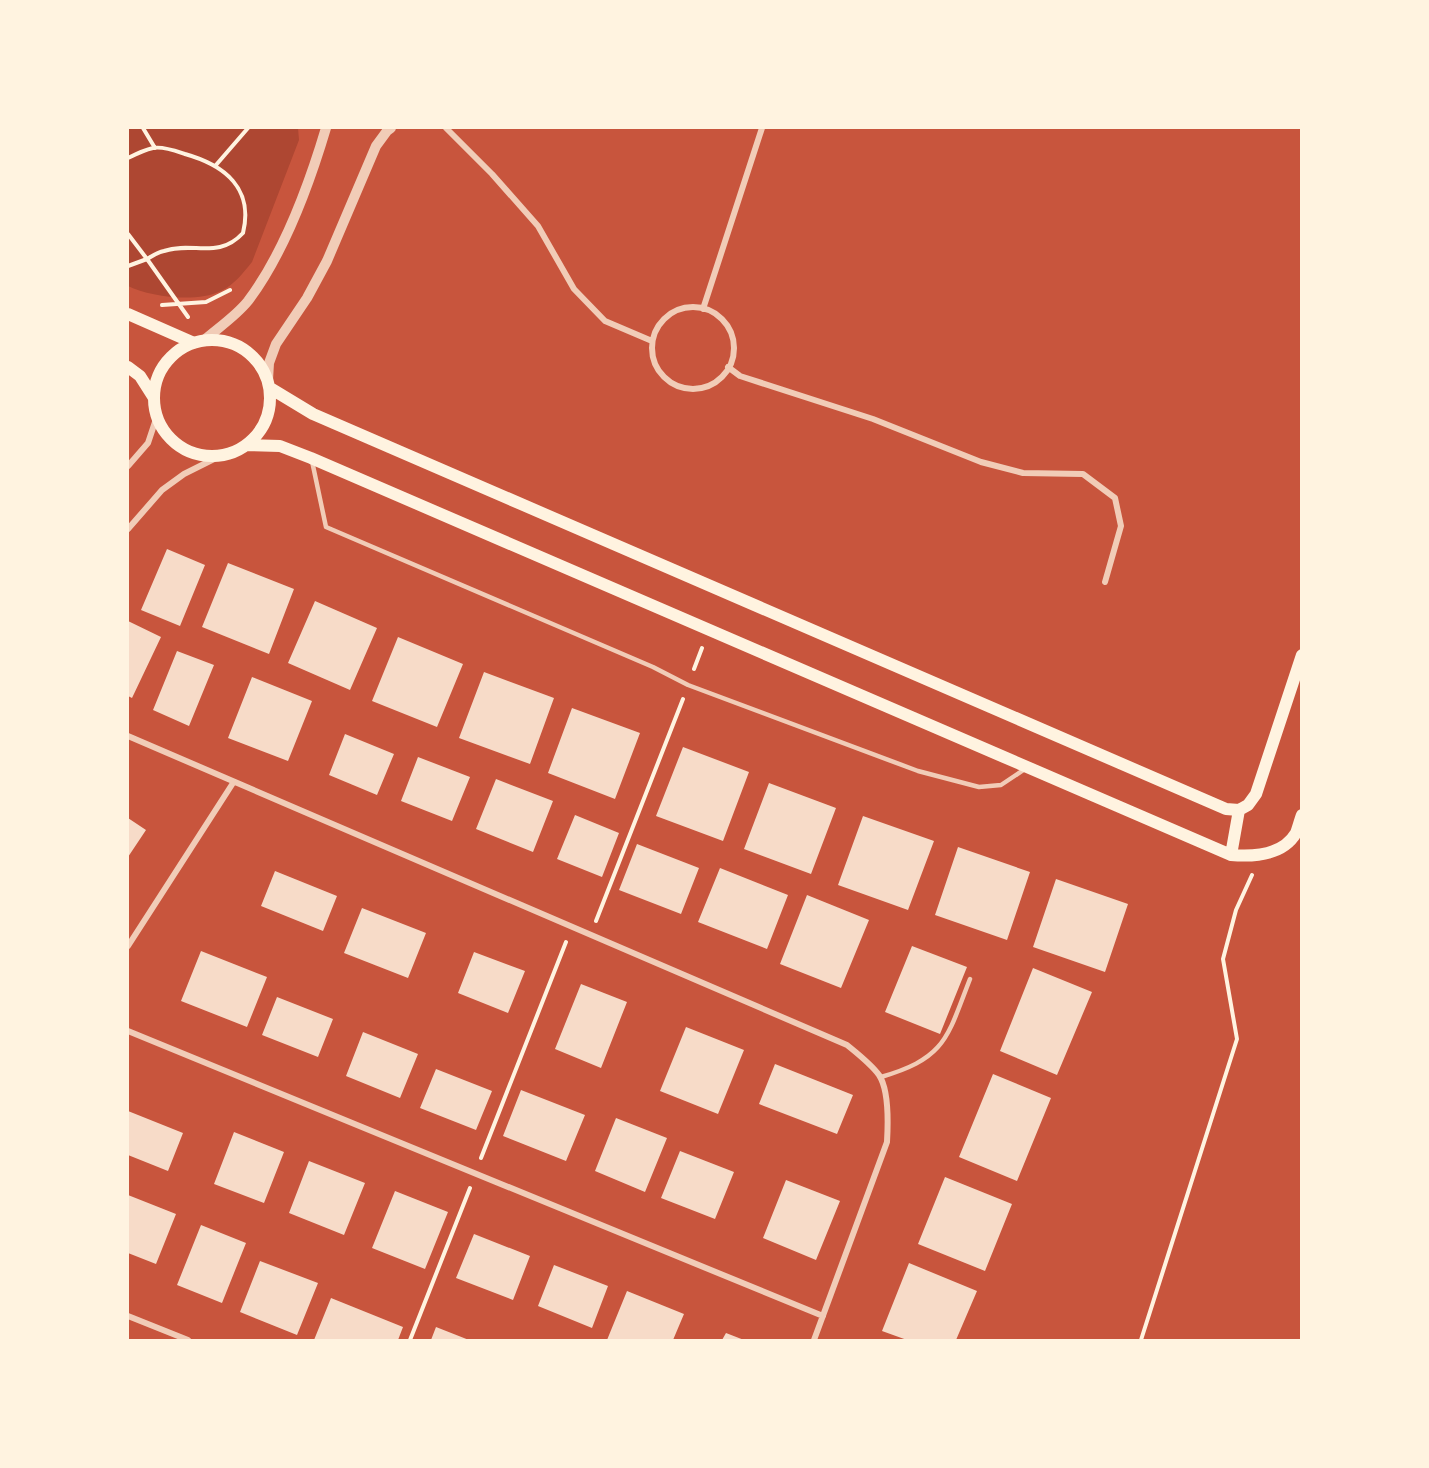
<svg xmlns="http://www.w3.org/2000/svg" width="1429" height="1468" font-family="'Exo 2',sans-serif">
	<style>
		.green { fill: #ae4732 }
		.building { fill: #f7dbc8 }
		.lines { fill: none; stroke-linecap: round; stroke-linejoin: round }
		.path { stroke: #fff3e0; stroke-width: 4 }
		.service { stroke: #f1ccb7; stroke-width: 4.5 }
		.minor { stroke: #f1ccb7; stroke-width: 6 }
		.tertiary { stroke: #f1ccb7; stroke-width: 10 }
		.secondary { stroke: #fff3e0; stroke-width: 12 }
	</style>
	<rect width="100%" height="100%" fill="#c8553d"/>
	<path class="green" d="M128,128H298L299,140L252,262C243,273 234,285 221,291C196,303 151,297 128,286Z"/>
	<path class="building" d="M167,549L205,565L180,626L141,610Z
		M228,563L294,589L269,654L202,627Z
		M315,601L377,628L350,690L288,663Z
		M128,621L161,637L132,698L128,696Z
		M398,637L463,664L437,727L372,701Z
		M177,651L214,665L189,726L153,710Z
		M484,672L554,698L530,764L459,738Z
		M252,677L312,701L288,761L228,738Z
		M572,708L640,733L615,799L548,773Z
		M345,734L394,754L377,795L329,775Z
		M683,747L749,772L723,841L656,816Z
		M418,757L470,777L452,821L401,801Z
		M496,779L553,801L533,852L476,829Z
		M769,783L836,808L811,874L744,849Z
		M575,815L619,833L602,877L557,859Z
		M863,816L934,841L908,910L838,885Z
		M128,818L146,830L128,857Z
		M637,844L699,868L681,914L619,890Z
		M958,847L1030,872L1007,940L935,915Z
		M720,868L788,895L767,949L698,922Z
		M275,871L337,896L323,931L261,906Z
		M1056,879L1128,904L1105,972L1033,947Z
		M807,895L869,920L841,988L780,964Z
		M362,908L426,933L408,978L344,953Z
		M912,946L967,967L940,1034L885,1012Z
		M201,951L267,977L247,1027L181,1001Z
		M474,952L525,971L508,1013L458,993Z
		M1033,968L1092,992L1057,1075L1000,1051Z
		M581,984L627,1002L601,1068L555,1049Z
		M277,997L333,1019L318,1057L262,1035Z
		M686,1027L744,1050L718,1114L660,1091Z
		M363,1032L418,1054L400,1098L346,1076Z
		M775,1064L853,1095L837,1134L759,1104Z
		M436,1069L492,1091L476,1130L420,1108Z
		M993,1074L1051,1098L1017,1181L959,1157Z
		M521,1090L585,1115L566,1161L503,1136Z
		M128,1111L183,1133L168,1171L128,1155Z
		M616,1118L667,1138L645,1192L595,1171Z
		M234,1132L284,1152L264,1203L214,1184Z
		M680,1151L734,1172L715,1219L661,1198Z
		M309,1161L365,1183L344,1235L289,1213Z
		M945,1177L1012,1204L985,1271L918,1244Z
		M786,1180L840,1201L816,1260L763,1238Z
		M395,1191L448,1212L425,1269L372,1248Z
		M128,1195L176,1214L156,1264L128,1253Z
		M201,1225L246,1243L222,1303L177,1285Z
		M474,1234L530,1256L513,1300L456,1278Z
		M260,1261L318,1283L297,1335L240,1312Z
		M909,1263L977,1291L956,1340H907L882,1331Z
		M554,1265L608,1286L592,1328L538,1306Z
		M627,1291L684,1314L673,1340H607Z
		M331,1298L403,1327L398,1340H314Z
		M436,1327L469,1340H431Z
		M726,1333L744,1340H722Z"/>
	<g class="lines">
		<path class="path" d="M143,128L155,148
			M128,158C136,154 144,150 153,148C163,146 176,151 185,154C224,165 254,188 243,233C218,260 193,241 164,251C158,252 152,256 147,259L128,234
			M216,165L248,128
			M128,266L147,259L188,317
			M162,305L206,302L230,290
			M694,669L702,648
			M596,921L683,699
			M481,1158L566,942
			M410,1340L470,1188
			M1141,1340L1237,1039L1223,959L1236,910L1252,875"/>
		<path class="service" d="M312,461L326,527L653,667L688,685L918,771L979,787L1001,785L1025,769
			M881,1077C946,1058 947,1038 970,979"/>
		<path class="minor" d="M446,128L492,174L538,226L574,289L605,321L652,341
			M652 348a41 41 0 1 1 82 0a41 41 0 1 1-82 0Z
			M703,309L762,128
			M728,367L740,376L873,419L981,462L1023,473L1083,474L1115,498L1121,526L1105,582
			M128,466L148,443L157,416
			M128,529L162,490L184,474L222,455
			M128,736L847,1045C858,1054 871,1064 879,1075C889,1090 888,1125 887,1142L814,1340
			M128,946L233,783
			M128,1031L823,1316
			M128,1316L188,1340"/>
		<path class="tertiary" d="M203,341C218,328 236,316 248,301C285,252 309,185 326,128
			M268,380L269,363L276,344L307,298L327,261L376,146L387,131L391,128"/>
		<path class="secondary" d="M128,314L194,343
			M154 398a58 58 0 1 1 116 0a58 58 0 1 1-116 0Z
			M128,367L140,376L154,398
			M270,388L313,414L1226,809L1239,810
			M247,445L280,446L311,458L1231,855C1254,857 1283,855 1296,833C1298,828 1300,820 1302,815
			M1239,810L1248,805L1256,794L1302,655
			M1231,855L1239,810"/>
	</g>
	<rect width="1429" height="1468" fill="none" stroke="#fff3e0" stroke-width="258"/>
</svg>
